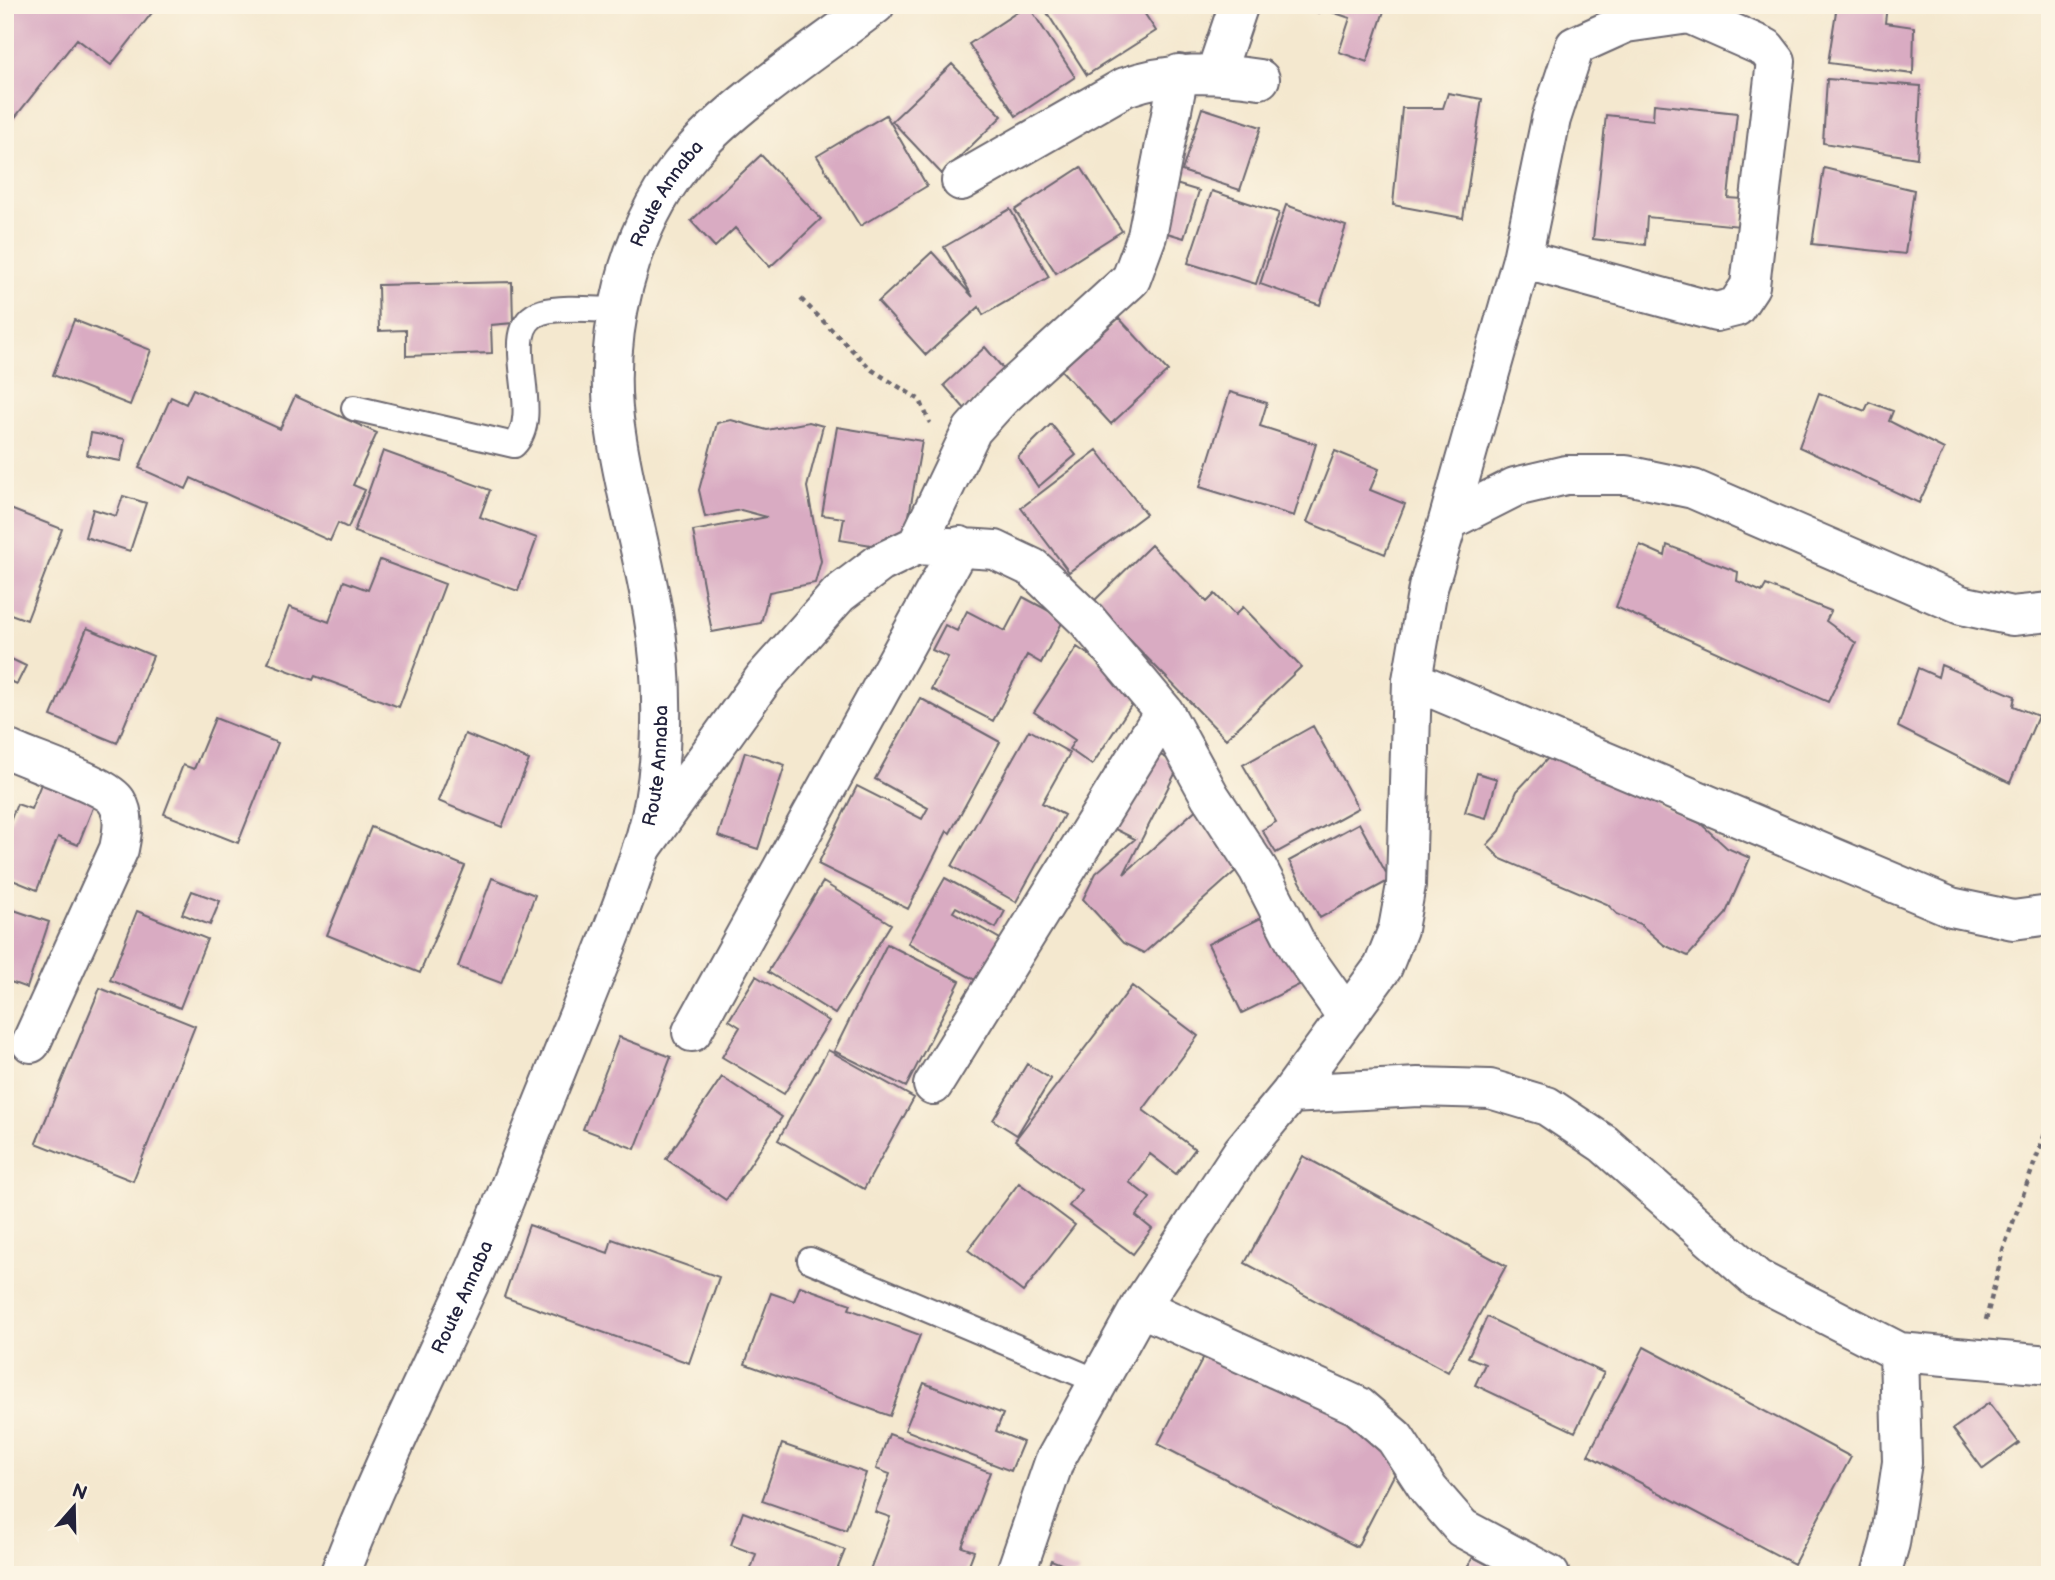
<svg xmlns="http://www.w3.org/2000/svg" width="2055" height="1580" font-family="'Balsamiq Sans',sans-serif">
	<style>
		.building { fill: #d9abc2 }
		.lines { fill: none; stroke-linecap: round; stroke-linejoin: round }
		.service-casing { stroke: #6c676f; stroke-width: 28 }
		.minor-casing { stroke: #6c676f; stroke-width: 42 }
		.secondary-casing { stroke: #6c676f; stroke-width: 42 }
		.path { stroke: #6c676f; stroke-width: 4.5; stroke-dasharray: 5 5; stroke-linecap: butt }
		.service { stroke: #fff; stroke-width: 24 }
		.minor { stroke: #fff; stroke-width: 38 }
		.secondary { stroke: #fff; stroke-width: 38 }
		.labels { text-anchor: middle; dominant-baseline: central; stroke-width: 5; stroke-linejoin: round; paint-order: stroke }
		.street-label { font-size: 19px; fill: #22223b; stroke: #fcf5e5 }
	</style>
	<rect width="100%" height="100%" fill="#fcf5e5"/>
	<filter id="ink" filterUnits="userSpaceOnUse"><feTurbulence type="fractalNoise" baseFrequency=".0143" numOctaves="2"/><feDisplacementMap in="SourceGraphic" scale="14" xChannelSelector="R" yChannelSelector="G"/><feConvolveMatrix kernelMatrix="1 2 1 2 8 2 1 2 1" color-interpolation-filters="sRGB"/></filter>
	<filter id="wash" filterUnits="userSpaceOnUse"><feTurbulence type="fractalNoise" baseFrequency=".00686" numOctaves="4" result="noise"/><feDisplacementMap in="SourceGraphic" scale="28" xChannelSelector="R" yChannelSelector="G"/><feGaussianBlur stdDeviation="1.57" result="paint"/><feColorMatrix in="noise" values="0 0 0 0 0 0 0 0 0 0 0 0 0 0 0 0 0 1.4 0 .05"/><feComposite in="paint" operator="in"/></filter>
	<g filter="url(#wash)">
		<rect width="100%" height="100%" fill="#f4e8cf"/>
		<g id="blocks">
			<path class="building" d="M5,5H158L111,65L77,39L5,130Z
				M1028,5L1075,77L1016,116L969,44Z
				M1042,5H1139L1156,31L1087,75Z
				M1298,5H1321L1319,13Z
				M1324,5H1386L1367,62L1339,52L1350,18L1323,9Z
				M1837,5H1887L1885,23L1914,27L1913,74L1828,63Z
				M952,64L1002,116L942,174L892,121Z
				M1827,79L1921,86L1917,158L1823,143Z
				M1448,93L1482,99L1463,218L1393,205L1402,108H1443Z
				M1654,104L1737,113L1728,198L1742,199L1740,226L1647,217L1645,245L1593,239L1606,115L1653,120Z
				M1202,108L1261,127L1240,190L1182,171Z
				M886,115L927,186L860,226L817,156Z
				M761,155L821,219L770,267L735,228L715,247L691,221Z
				M1081,167L1122,231L1056,273L1015,210Z
				M1824,168L1914,190L1905,254L1812,244Z
				M1169,182L1199,191L1184,238L1154,229Z
				M1212,191L1279,213L1256,284L1188,263Z
				M1286,205L1346,226L1320,305L1260,284Z
				M1010,209L1049,277L983,315L979,307L926,355L878,302L932,252L973,297L944,247Z
				M512,282L513,323L491,325L492,353L406,356V330L379,331L378,285Z
				M1119,318L1168,371L1111,424L1061,370Z
				M74,320L151,350L130,405L53,375Z
				M985,347L1006,372L965,409L944,385Z
				M193,389L280,429L295,396L377,433L353,485L365,490L348,528L338,523L330,541L191,478L186,489L139,468L171,397L186,404Z
				M1230,392L1267,403L1260,426L1316,444L1294,516L1200,487Z
				M1819,393L1865,411L1869,402L1893,411L1889,421L1944,449L1919,503L1799,447Z
				M731,420L767,430L809,422L823,426L807,487L821,561L815,583L769,592L761,623L712,632L693,531L767,517L741,510L705,517L699,490L717,423Z
				M1051,424L1076,455L1038,487L1018,457Z
				M837,427L922,441L903,550L840,540L844,518L822,515Z
				M91,433L125,439L121,461L87,455Z
				M1097,450L1146,514L1069,572L1021,508Z
				M383,451L490,490L480,517L537,538L518,591L354,532Z
				M1335,451L1379,469L1370,490L1405,504L1385,554L1307,522Z
				M123,496L146,503L130,551L85,537L93,509L116,516Z
				M5,507L62,529L27,620L5,612Z
				M1151,545L1207,602L1215,594L1235,615L1243,607L1301,667L1226,739L1093,602Z
				M1640,545L1665,556L1667,545L1738,572L1737,581L1762,592L1766,585L1831,611L1826,621L1856,643L1828,702L1616,607Z
				M380,560L445,584L399,707L315,676L313,680L268,663L289,607L329,622L344,581L368,590Z
				M1023,597L1064,619L1041,663L1027,655L993,721L931,689L948,657L932,650L945,625L957,631L967,611L1005,631Z
				M87,628L153,656L117,743L51,716Z
				M1077,647L1141,690L1092,765L1069,749L1075,740L1034,712Z
				M5,656L26,666L17,684L5,679Z
				M1941,665L2015,696L2013,706L2038,716L2010,783L1898,727L1918,668L1938,677Z
				M920,698L1000,742L950,833L947,831L908,909L818,864L857,786L922,819L928,808L875,779Z
				M215,718L278,743L238,843L164,814L183,765L194,769Z
				M1313,726L1358,808L1276,853L1262,830L1276,822L1243,765Z
				M1029,730L1070,753L1042,803L1064,815L1016,902L952,866Z
				M465,734L529,760L502,827L438,801Z
				M745,752L785,765L758,849L718,836Z
				M1553,753L1645,792L1659,805L1700,823L1727,848L1750,858L1725,915L1688,956L1664,945L1640,924L1617,914L1607,904L1501,859L1487,845L1500,831L1517,791Z
				M1158,754L1180,764L1124,874L1200,806L1248,860L1144,953L1123,943L1083,899L1096,873L1135,839L1109,826Z
				M1477,773L1497,779L1486,818L1465,812Z
				M45,774L98,795L78,845L58,837L37,890L5,877V834L17,804L31,809Z
				M1359,823L1390,880L1320,918L1289,861Z
				M371,827L465,866L420,973L327,935Z
				M492,878L535,895L501,983L458,967Z
				M945,878L1005,911L996,928L956,907L953,912L1007,943L984,985L908,943Z
				M823,882L891,924L835,1014L768,972Z
				M192,891L220,901L210,925L182,914Z
				M5,907L49,922L27,988L5,980Z
				M137,911L207,939L180,1008L110,980Z
				M1269,914L1303,983L1242,1013L1208,944Z
				M887,944L960,981L906,1087L834,1051Z
				M756,976L829,1021L784,1094L722,1057L740,1027L729,1020Z
				M1132,986L1198,1036L1143,1110L1195,1149L1176,1174L1150,1154L1129,1182L1150,1198L1136,1216L1152,1229L1133,1254L1069,1206L1081,1190L1015,1140Z
				M100,988L195,1026L133,1181L36,1143Z
				M619,1037L671,1057L635,1149L583,1129Z
				M828,1050L914,1098L864,1189L778,1140Z
				M1027,1064L1051,1079L1017,1135L993,1120Z
				M722,1077L782,1117L726,1200L666,1159Z
				M1303,1156L1506,1266L1448,1372L1245,1263Z
				M1019,1183L1075,1225L1023,1292L968,1250Z
				M529,1225L608,1253L612,1239L719,1277L689,1363L504,1297Z
				M800,1286L851,1304L849,1309L920,1335L890,1416L745,1364L771,1293L794,1301Z
				M1487,1317L1604,1373L1575,1432L1475,1385L1485,1364L1468,1357Z
				M1211,1343L1409,1446L1357,1547L1158,1444Z
				M1644,1347L1851,1457L1794,1564L1588,1455Z
				M924,1383L1003,1414L996,1431L1023,1442L1011,1471L905,1430Z
				M1989,1403L2019,1443L1983,1469L1953,1429Z
				M889,1434L990,1472L962,1547L974,1551L965,1575H868L890,1517L875,1512L890,1474L876,1469Z
				M782,1444L866,1473L846,1530L762,1501Z
				M743,1512L845,1550L835,1575H749L756,1554L731,1545Z
				M1473,1557L1507,1575H1463Z
				M1051,1560L1079,1571L1077,1575H1045Z"/>
		</g>
	</g>
	<g filter="url(#ink)">
		<use href="#blocks" fill-opacity="0" stroke="#6c676f" stroke-width="2"/>
		<g class="lines">
			<defs>
				<path id="service" d="M354,408L514,445C547,412 494,327 542,312C561,306 598,310 618,310
					M810,1260L1097,1381"/>
				<path id="minor" d="M1216,72L1238,7
					M961,181L1125,87C1171,71 1213,72 1260,79
					M1448,521L1522,259L1551,119L1575,46L1626,23L1689,14L1766,48L1776,61L1750,286L1736,307L1716,312L1522,259
					M917,545L972,430L1001,398L1131,279L1147,236L1179,74
					M1412,680L1951,907L2013,920L2050,915
					M5,748C28,760 107,784 117,802C126,816 122,834 119,849L31,1043
					M642,848L764,678L839,594L880,563L917,545L995,550L1033,568L1087,620L1164,712L1210,796L1258,869L1299,949L1347,1017
					M692,1032L960,546
					M933,1085L1164,712
					M1290,1094L1418,1087L1490,1089L1547,1106L1604,1144L1757,1279L1899,1352L1902,1462L1890,1543L1881,1575
					M1140,1307L1358,1406L1395,1438L1429,1490L1462,1528L1550,1575
					M1899,1352L2050,1365
					M1015,1575L1054,1462L1140,1307L1242,1152L1290,1094L1383,967L1398,929L1406,885L1412,680L1428,588L1448,521L1515,487L1566,475H1626L1693,489L1961,605L2012,616L2050,612"/>
				<g id="secondary">
					<path id="s1" d="M339,1575C379,1471 429,1372 475,1271C503,1207 527,1141 554,1076C585,998 619,920 645,839C665,775 665,680 653,613C643,553 625,494 616,433C601,339 627,226 691,153C737,101 818,49 875,5"/>
				</g>
			</defs>
			<use href="#service" class="service-casing"/>
			<use href="#minor" class="minor-casing"/>
			<use href="#secondary" class="secondary-casing"/>
			<path class="path" d="M801,299L872,370L920,400L930,423
				M1986,1320L2003,1250L2050,1120"/>
			<use href="#service" class="service"/>
			<use href="#minor" class="minor"/>
			<use href="#secondary" class="secondary"/>
		</g>
	</g>
	<g class="labels">
		<g class="street-label">
			<text stroke="none"><textPath href="#s1" startOffset="1460">Route Annaba</textPath></text>
			<text stroke="none"><textPath href="#s1" startOffset="872">Route Annaba</textPath></text>
			<text stroke="none"><textPath href="#s1" startOffset="304">Route Annaba</textPath></text>
		</g>
	</g>
	<rect width="2055" height="1580" fill="none" stroke="#fcf5e5" stroke-width="28"/>
	<g transform="translate(74 1507) rotate(20)" stroke="#fcf5e5" stroke-width="5" paint-order="stroke">
	<path d="M0-5L12 26L0 18L-12 26Z" fill="#22223b"/>
	<text y="-10" font-size="19" font-weight="bold" text-anchor="middle" fill="#22223b">N</text>
	</g>
</svg>
